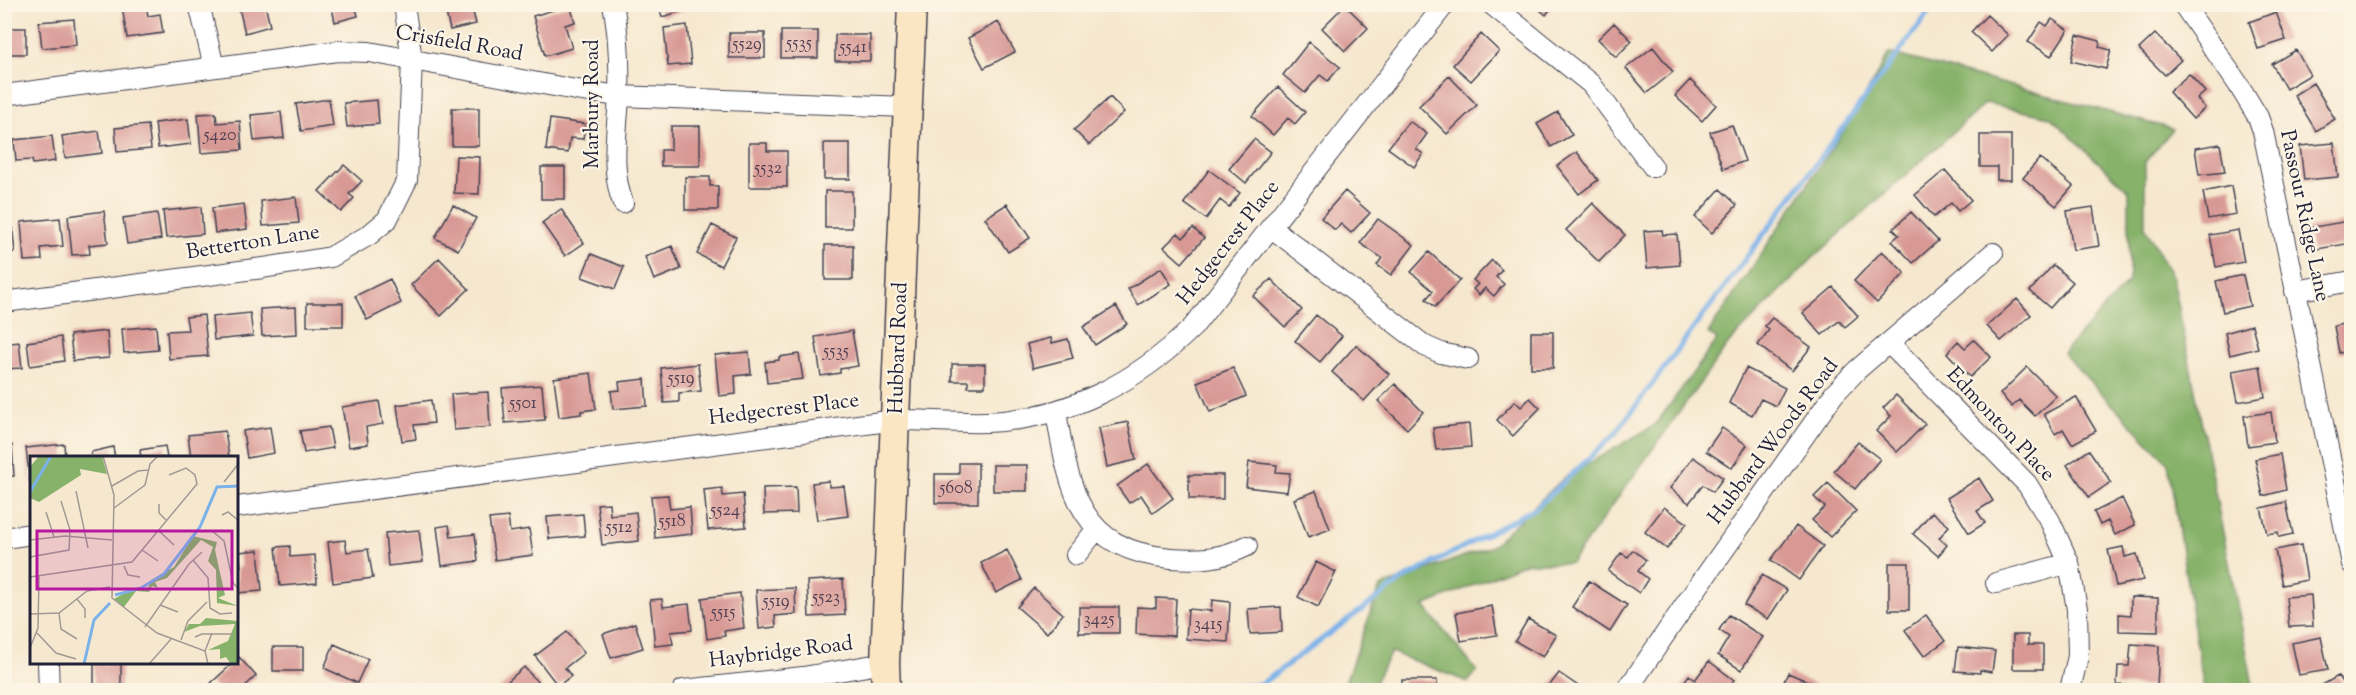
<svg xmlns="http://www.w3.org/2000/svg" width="2356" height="695" font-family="'Sorts Mill Goudy',serif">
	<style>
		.forest { fill: #87b26a; stroke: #546a52; stroke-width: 1.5 }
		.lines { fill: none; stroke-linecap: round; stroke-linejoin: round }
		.stream { stroke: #7bb2ea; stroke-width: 5 }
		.building { fill: #d89894 }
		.minor-casing { stroke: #424051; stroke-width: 22 }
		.secondary-casing { stroke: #424051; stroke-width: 31 }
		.minor { stroke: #fff; stroke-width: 20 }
		.secondary { stroke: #fbe6c4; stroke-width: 28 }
		.labels { text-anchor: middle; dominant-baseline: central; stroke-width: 4.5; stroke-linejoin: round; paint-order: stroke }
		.number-label { font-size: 18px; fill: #504051 }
		.street-label { font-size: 21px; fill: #22223b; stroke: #fcf5e5 }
		.inset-river { fill: none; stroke: #7bb2ea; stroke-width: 3 }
		.inset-road { fill: none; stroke: #a19994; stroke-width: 1.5 }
		.view { fill: #b5179e; fill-opacity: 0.15; stroke: #b5179e; stroke-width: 3 }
		.inset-edge { fill: none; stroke: #22223b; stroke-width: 3 }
	</style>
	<rect width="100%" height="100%" fill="#fcf5e5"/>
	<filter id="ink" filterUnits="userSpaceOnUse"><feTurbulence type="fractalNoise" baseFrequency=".0167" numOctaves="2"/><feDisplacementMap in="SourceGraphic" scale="12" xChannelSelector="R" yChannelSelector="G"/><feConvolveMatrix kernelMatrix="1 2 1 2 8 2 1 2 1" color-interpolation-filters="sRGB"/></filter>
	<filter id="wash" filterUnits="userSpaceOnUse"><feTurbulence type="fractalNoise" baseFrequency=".008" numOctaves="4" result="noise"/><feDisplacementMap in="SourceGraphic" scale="24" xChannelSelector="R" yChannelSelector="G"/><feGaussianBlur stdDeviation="1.35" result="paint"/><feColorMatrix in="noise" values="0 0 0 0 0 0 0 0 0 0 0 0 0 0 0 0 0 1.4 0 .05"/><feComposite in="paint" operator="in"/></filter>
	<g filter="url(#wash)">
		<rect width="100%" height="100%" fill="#f6e8cf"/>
		<path class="forest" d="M1889,53L2173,129L2145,162V227L2173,278L2254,690H2204L2168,463L2063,353L2129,281V191L2050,117L1986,103L1812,259L1729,343L1571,563H1525L1424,606L1477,671L1468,682L1391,652L1371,690H1323L1343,688L1380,587L1492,546L1565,477L1655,425L1717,340L1708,333L1856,112Z"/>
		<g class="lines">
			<path class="stream" d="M1203,690L1261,684L1402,580L1537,507L1615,434L1935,4"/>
		</g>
		<g id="blocks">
			<path class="building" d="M135,4H146L148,16L160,14L163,33L127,38L122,6Z
				M238,4H265L270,26L245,33Z
				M331,4H355L358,16L335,22Z
				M444,4H471L476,24L450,30Z
				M658,4H685L686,10L662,17Z
				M1533,4H1554L1546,15Z
				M570,5L575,22L565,25L572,48L545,56L533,16Z
				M1345,5L1368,28L1345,51L1322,28Z
				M2276,12L2286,40L2258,49L2249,22Z
				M1987,15L2008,35L1992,52L1971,32Z
				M74,19L76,45L42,48L39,22Z
				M2052,19L2068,30L2051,56L2028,42L2041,22L2047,26Z
				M998,22L1015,52L984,68L968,38Z
				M1614,23L1632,41L1616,57L1598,39Z
				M687,25L691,64L668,66L664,28Z
				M4,28H26V54H4Z
				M781,31H818V58H781Z
				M729,33H765V58H729Z
				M1481,34L1499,51L1471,81L1453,65Z
				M2155,34L2181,60L2165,75L2139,49Z
				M835,35H870V61H835Z
				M2077,35L2100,41L2099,47L2111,50L2106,69L2071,61Z
				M1309,42L1340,67L1328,81L1320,75L1305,93L1283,75Z
				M1653,47L1673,72L1647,93L1626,68Z
				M2296,50L2310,75L2286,89L2272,64Z
				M2189,74L2205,92L2197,99L2205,108L2193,119L2169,92Z
				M1449,76L1477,105L1447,134L1419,106Z
				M1690,80L1716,105L1702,121L1675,96Z
				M2313,83L2335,119L2316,131L2294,95Z
				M1278,87L1305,112L1295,124L1288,118L1273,135L1252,116Z
				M1110,97L1124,112L1089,145L1074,130Z
				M329,99L333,126L301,131L296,104Z
				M377,100L379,124L347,127L344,103Z
				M452,108H479V146H452Z
				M281,112L284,138L254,141L251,115Z
				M1558,112L1572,135L1551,147L1537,124Z
				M216,113L217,123L240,121L242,150L201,153L198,114Z
				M188,119L191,144L158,148L155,123Z
				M550,119L585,124L583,139L570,138L568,153L546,150Z
				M1409,121L1427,134L1416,149L1423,154L1414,167L1388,148Z
				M148,125L151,149L117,152L115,128Z
				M1732,125L1745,161L1723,169L1710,132Z
				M671,126H700V166H661V150H671Z
				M99,131L102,153L65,158L62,136Z
				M1980,135H2011V180H1997V167H1980Z
				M52,136L55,161L33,164L32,160L16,161L14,140Z
				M1254,139L1271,152L1246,183L1229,169Z
				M749,143H767V151H787V187H749Z
				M824,143H850V179H824Z
				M2334,143L2338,177L2304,180L2300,146Z
				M2220,144L2225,172L2199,175L2195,148Z
				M1577,152L1598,180L1579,194L1557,166Z
				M456,156L480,157L479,194L454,193Z
				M2040,158L2073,186L2056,206L2023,178Z
				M344,165L362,181L349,194L354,198L341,212L319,191Z
				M541,167H565V199H541Z
				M1209,170L1240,193L1229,207L1220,200L1206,219L1184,203Z
				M1945,170L1971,200L1958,211L1951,203L1934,217L1915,195Z
				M685,177H710V186H718V210H685Z
				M2231,186L2236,214L2208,219L2203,192Z
				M1720,189L1737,205L1712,233L1695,217Z
				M825,191H852V228H825Z
				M1345,191L1370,213L1351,233L1341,224L1335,230L1321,218Z
				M296,197L299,223L263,226L261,201Z
				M1593,203L1625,235L1599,262L1566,230Z
				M244,204L247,229L215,233L212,208Z
				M1007,204L1030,238L1008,252L985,218Z
				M453,205L476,218L458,250L435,238Z
				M201,207L203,234L166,238L163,211Z
				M2093,207L2099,246L2073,250L2067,211Z
				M561,209L584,243L565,256L542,223Z
				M104,211L108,243L89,245L90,254L72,255L68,216Z
				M1911,212L1938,241L1913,263L1892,241L1899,235L1893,229Z
				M157,213L161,239L127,244L123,218Z
				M60,218L63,246L41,248L42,260L24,261L21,222Z
				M1378,219L1414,245L1391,275L1377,265L1382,258L1360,243Z
				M2348,221L2352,243L2312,250L2308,228Z
				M12,224L15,252L4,253V225Z
				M712,225L736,237L721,266L697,254Z
				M1193,228L1204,238L1182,263L1164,247L1178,233L1183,238Z
				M1662,230L1663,235L1677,234L1680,265L1647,268L1644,231Z
				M2238,230L2244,262L2216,267L2210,235Z
				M825,245H853V280H825Z
				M672,246L681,269L654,280L645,257Z
				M1882,251L1905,273L1877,303L1854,281Z
				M1429,252L1460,280L1435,307L1426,299L1433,291L1411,272Z
				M591,254L624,267L615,289L582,277Z
				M439,258L469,289L441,316L411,285Z
				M1492,260L1502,270L1496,277L1504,284L1494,296L1485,288L1479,295L1473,289L1478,284L1473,280Z
				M2053,265L2073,282L2050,308L2030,291Z
				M1161,268L1171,284L1138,305L1128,289Z
				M2243,275L2250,306L2223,312L2216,281Z
				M390,279L401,303L367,320L355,296Z
				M1271,279L1302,310L1285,327L1253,296Z
				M1833,287L1858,316L1845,327L1839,321L1822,335L1803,313Z
				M2017,299L2031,315L2001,341L1987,326Z
				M307,303H343V326H307Z
				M1116,306L1127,324L1095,345L1083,327Z
				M296,307L297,334L262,336L260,309Z
				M250,313L253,336L214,340L212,317Z
				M204,315L208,356L169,359L167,331L188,330L186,317Z
				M1316,315L1342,336L1320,362L1295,341Z
				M1772,318L1811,347L1792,371L1758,345L1769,330L1765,326Z
				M2352,322V351L2339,353L2334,326Z
				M2252,325L2258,348L2230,355L2225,333Z
				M156,326L158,350L124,353L122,329Z
				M107,331L109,358L73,361L70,335Z
				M852,331L858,366L840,369V373L821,376L815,337Z
				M1531,332H1553V368H1531Z
				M61,337L64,361L30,366L27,342Z
				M1051,338L1052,343L1068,339L1073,358L1033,368L1027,344Z
				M1974,340L1991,357L1970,377L1947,353L1958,341L1965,348Z
				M19,342L22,368L4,369V344Z
				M1356,345L1389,374L1364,401L1332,372Z
				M749,352L751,374L735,376L736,394L719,396L715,355Z
				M799,354L803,379L767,383L765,362L779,360V357Z
				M698,364L701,391L679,393V402L664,403L661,368Z
				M952,364H985V387H968V381H952Z
				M2260,366L2265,397L2238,402L2232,371Z
				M2027,367L2056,396L2035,416L2019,400L2012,407L2000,394Z
				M1233,368L1246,396L1210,412L1197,382Z
				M1746,368L1785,388L1776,406L1761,399L1752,415L1729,403Z
				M591,373L596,409L581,411V414L559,417L554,378Z
				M645,379L647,406L613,409L611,391L620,390L619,382Z
				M1395,384L1423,412L1407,429L1378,401Z
				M542,385L545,420L505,423L502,388Z
				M488,392L490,427L454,430L451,394Z
				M1896,395L1925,424L1897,452L1876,431L1891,416L1883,408Z
				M2076,397L2096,431L2072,444L2063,429L2055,434L2044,414Z
				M1530,398L1540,408L1513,436L1497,420L1515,401L1521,407Z
				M431,400L434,423L414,425L416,439L402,441L397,405Z
				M379,401L383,424L366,427L368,444L349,447L342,407Z
				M2271,412L2275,442L2248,446L2244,416Z
				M1128,422L1136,460L1107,467L1099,428Z
				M1469,424L1471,447L1436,450L1433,428Z
				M270,427L274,453L247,458L243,431Z
				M329,427L333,448L304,453L300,431Z
				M1722,428L1747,445L1732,468L1706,451Z
				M225,431L229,457L191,458L188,435Z
				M1858,442L1880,459L1855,489L1834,471Z
				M64,444L65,458H32L30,483L26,448Z
				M12,445L14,476L4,477V446Z
				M165,446L167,458H141L140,450Z
				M113,447L115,458H92L91,452Z
				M2089,450L2111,482L2089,497L2067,465Z
				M2280,454L2286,490L2263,496L2255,459Z
				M1693,457L1723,478L1713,492L1703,485L1689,503L1670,488Z
				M1249,462L1277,465L1276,472L1290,473L1287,492L1246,487Z
				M959,463H978V503H935V474H959Z
				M1148,464L1173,498L1153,513L1141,495L1129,503L1117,486Z
				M993,465H1027V491H993Z
				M1189,475H1223V499H1189Z
				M1979,478L1993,501L1977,511L1985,523L1969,533L1947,498Z
				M829,481V487L844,486L848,516L817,520L812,483Z
				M1828,483L1856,511L1830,537L1812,520L1825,507L1814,497Z
				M796,487L797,513L764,514L763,488Z
				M722,488L723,496L743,494L746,527L708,530L704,490Z
				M1316,491L1330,529L1308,537L1294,499Z
				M668,495L670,509L690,507L692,534L655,538L651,496Z
				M2122,498L2135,525L2115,535L2108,521L2100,525L2094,512Z
				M2286,502L2293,534L2279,537L2278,532L2267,534L2261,508Z
				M609,503L610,515L636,512L639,541L602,545L597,504Z
				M1664,507L1687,523L1667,549L1645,532Z
				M1932,512L1949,526L1939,538L1947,545L1938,556L1913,534Z
				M583,514L585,536L549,539L547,517Z
				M508,517L510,532L529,529L533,555L495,560L489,519Z
				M449,525L451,537L475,534L478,561L442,566L437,527Z
				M1796,526L1823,546L1799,580L1771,560Z
				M419,530L423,562L388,566L385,533Z
				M345,540L347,552L368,549L373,578L333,583L328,542Z
				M2301,545L2307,580L2282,585L2275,550Z
				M290,546V557L315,555L317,583L280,586L276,547Z
				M2123,547L2125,557L2137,554L2143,580L2116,586L2108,550Z
				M258,550L262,591L237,593V568L241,567L239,552Z
				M1007,550L1022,580L996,593L981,563Z
				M1633,550L1646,560L1638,571L1648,579L1639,593L1608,571L1621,553L1628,557Z
				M1316,562L1336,572L1318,607L1298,597Z
				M1889,563H1909V610H1889Z
				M1762,575L1787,590L1768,619L1744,605Z
				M843,579L845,615L809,617L807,581Z
				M1589,581L1627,605L1610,632L1572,607Z
				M795,588L796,614L775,616L776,627L759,629L756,590Z
				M1034,588L1063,614L1047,633L1017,607Z
				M740,593L744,628L724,631L725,636L707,639L702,598Z
				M2311,595L2313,626L2289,627L2286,597Z
				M2131,597L2158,598V632L2119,631V614L2131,615Z
				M1156,598L1176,599L1174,636L1136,634L1137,607L1156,608Z
				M662,599L663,607L689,604L692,630L671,632L673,644L655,646L650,600Z
				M1212,600L1230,602L1228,642L1186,639L1188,609L1211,611Z
				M1492,606L1497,635L1461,641L1456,613Z
				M1079,607H1119V633H1079Z
				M1281,607L1282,632L1250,634L1248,609Z
				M1729,615L1763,637L1741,670L1718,655L1729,637L1719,630Z
				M1926,615L1945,641L1924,656L1905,630Z
				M1528,619L1556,635L1543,657L1515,641Z
				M635,623L643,648L611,658L603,634Z
				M567,632L584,653L565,668L571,676L558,686L535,656Z
				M2013,635H2028V645H2043V669H2013Z
				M2321,637L2328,670L2299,675L2292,643Z
				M334,644L368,659L357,683L324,668Z
				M2131,644L2159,646L2157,687L2117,685L2118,666H2129Z
				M273,647H303V671H273Z
				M1958,647L1995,651L1992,672L1980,670V673L1955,671Z
				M239,657L256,676L241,690H218L211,683L232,664H237Z
				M1709,661L1734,680L1726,690H1678L1689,675L1695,680Z
				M94,664H121V690H94Z
				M524,667L542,687L538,690H498Z
				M1559,673L1584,690H1546Z
				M1788,673L1814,684L1811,690H1780Z
				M2338,676L2347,690H2318L2317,688Z
				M1402,680H1437V690H1402Z"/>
		</g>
	</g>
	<g filter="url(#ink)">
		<use href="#blocks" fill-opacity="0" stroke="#424051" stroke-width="1.5"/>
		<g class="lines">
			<defs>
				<path id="minor" d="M199,4L214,67
					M613,4C619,34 620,67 619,97C617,133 610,169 623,203
					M1491,4L1591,84L1653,167
					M2183,4L2238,84L2258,117L2263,131L2352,564
					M4,95L338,51L369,52L576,90L619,96L907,107
					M1272,228L1425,346L1441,353L1468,359
					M2295,291L2352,281
					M4,302L263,268L331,257L369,235L387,220L407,180L412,60L404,4
					M1889,343L2027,484L2050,521L2069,563L2077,609L2078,656L2070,690
					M1056,412C1069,489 1079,551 1171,558C1199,560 1222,559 1247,546
					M237,507L896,420C926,420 957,423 987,422C1067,419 1137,382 1193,327L1445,4
					M4,538L32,534
					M1076,555L1096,530
					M1996,583L2069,563
					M48,664L49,690
					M683,690L803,677L885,663
					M1627,690L1685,605L1834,394L1857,370L1993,253"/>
				<path id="secondary" d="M886,690L885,663L912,4"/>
			</defs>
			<use href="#minor" class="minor-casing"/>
			<use href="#secondary" class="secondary-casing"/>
			<use href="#minor" class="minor"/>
			<use href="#secondary" class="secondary"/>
		</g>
	</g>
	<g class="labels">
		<g class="number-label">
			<text x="799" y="44">5535</text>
			<text x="747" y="45">5529</text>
			<text x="853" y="48">5541</text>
			<text x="220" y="136">5420</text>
			<text x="768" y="169">5532</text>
			<text x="836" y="352">5535</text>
			<text x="681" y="379">5519</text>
			<text x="523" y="404">5501</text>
			<text x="956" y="489">5608</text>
			<text x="725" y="511">5524</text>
			<text x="672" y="522">5518</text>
			<text x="619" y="528">5512</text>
			<text x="826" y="598">5523</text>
			<text x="776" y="602">5519</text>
			<text x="723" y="613">5515</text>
			<text x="1099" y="620">3425</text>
			<text x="1208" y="625">3415</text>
		</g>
		<g class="street-label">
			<text transform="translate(459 44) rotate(10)">Crisfield Road</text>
			<text transform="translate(593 104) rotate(-90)">Marbury Road</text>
			<text transform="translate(2304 216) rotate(78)">Passour Ridge Lane</text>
			<text transform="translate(253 243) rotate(-9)">Betterton Lane</text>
			<text transform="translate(1229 243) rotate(-52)">Hedgecrest Place</text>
			<text transform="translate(899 348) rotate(-88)">Hubbard Road</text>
			<text transform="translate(784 410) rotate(-7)">Hedgecrest Place</text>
			<text transform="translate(2000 425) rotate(47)">Edmonton Place</text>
			<text transform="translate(1774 442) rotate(-53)">Hubbard Woods Road</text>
			<text transform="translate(781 653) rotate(-7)">Haybridge Road</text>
		</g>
	</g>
	<g transform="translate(30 456)">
		<rect width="208" height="208" fill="#f6e8cf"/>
		<path d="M9,0H72L77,18L50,13L51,19L9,46L0,42V11ZM163,80L187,86L185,94L195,139L188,142L208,150L187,147L186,114L178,105L183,91L171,84L137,122L125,126L128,132L122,130L119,136L106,135L94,151L84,143L104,132H118L121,124L144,111ZM176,162L208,165V207H200L196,201L190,203V193L178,194L198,185L205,168L170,170L154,176L159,168H170Z" fill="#87b26a"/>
		<path class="inset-river" d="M0,36L21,0M85,139L111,132L134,118L170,71L187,31L209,30M54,208L64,164L80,147"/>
		<path class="inset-road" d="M73,0L84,39L82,142L127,177L175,195L178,208M194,26L209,7M82,30L108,15L119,14M46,35L58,92M129,48V57L136,64M84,52L115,29L120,8L128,0M16,56L24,81M192,59L198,56L209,65M128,74L144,89M181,74L194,85L203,127L209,133M0,84L35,80L82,84M112,94L128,105M0,101L39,94L40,74L31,45M163,104L178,122L180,152L190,158L202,157M94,110L98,119L110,121M0,121L102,106L167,28L165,19L156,12L139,19M47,143L55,153V162M130,149L148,156M29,157L31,173L47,183M0,158L29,157L57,135L80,131M115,171L159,108L172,96M7,177L26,197L46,203M165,181L172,178H203M151,184L158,165L177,146M0,192L8,172L9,120M175,195L182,177M119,208L142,182"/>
		<path class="view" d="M7,75H202V133H7Z"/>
		<rect width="208" height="208" class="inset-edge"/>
	</g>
	<rect width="2356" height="695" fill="none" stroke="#fcf5e5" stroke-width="24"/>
</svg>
